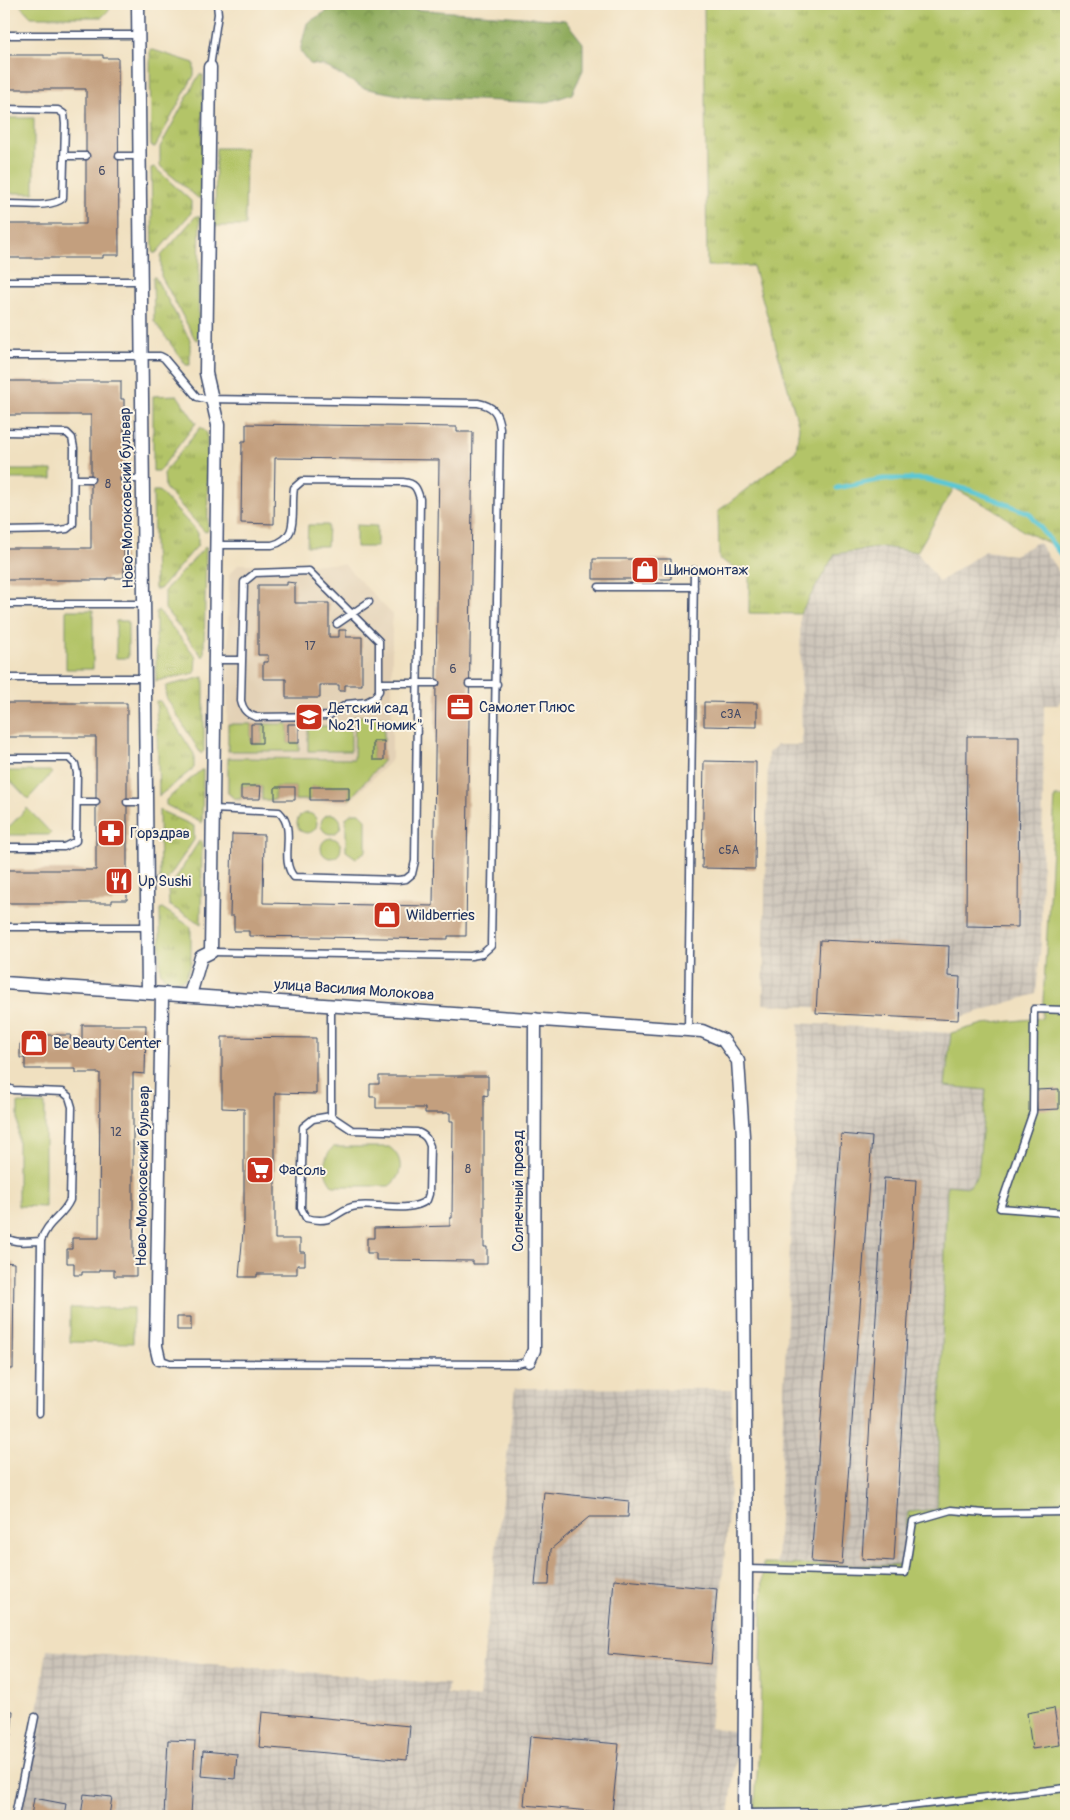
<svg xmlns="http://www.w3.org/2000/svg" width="1070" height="1820" font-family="Pangolin,sans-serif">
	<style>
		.built { fill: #e3d1b6 }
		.industrial { fill: url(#industrial-grid) }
		.grass { fill: url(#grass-tufts); stroke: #677a62 }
		.forest { fill: url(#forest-crowns); stroke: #546c5d }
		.green { fill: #b3c467; stroke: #677a62 }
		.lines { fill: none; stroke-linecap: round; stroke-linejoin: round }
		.stream { stroke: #5cc7d5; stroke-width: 5 }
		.building { fill: #c39f7e }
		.lane-casing { stroke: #3b4a6d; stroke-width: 9 }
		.street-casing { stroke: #3b4a6d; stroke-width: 15 }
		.lane { stroke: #fff; stroke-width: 6 }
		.street { stroke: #fff; stroke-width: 12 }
		.labels { text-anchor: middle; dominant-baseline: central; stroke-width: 4; stroke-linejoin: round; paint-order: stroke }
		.number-label { font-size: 12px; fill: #454b66 }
		.street-label { font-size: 15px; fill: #1b2f5e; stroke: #fcf5e5 }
		.poi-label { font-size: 15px; fill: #1b2f5e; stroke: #fcf5e5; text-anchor: start }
	</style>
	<defs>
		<pattern id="industrial-grid" width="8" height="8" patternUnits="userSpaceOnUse" patternTransform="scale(1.25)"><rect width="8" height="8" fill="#cbc3b8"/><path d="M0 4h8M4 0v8" fill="none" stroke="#aea8a1"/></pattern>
		<pattern id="grass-tufts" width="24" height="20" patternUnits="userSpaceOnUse" patternTransform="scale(1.25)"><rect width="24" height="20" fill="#b3c467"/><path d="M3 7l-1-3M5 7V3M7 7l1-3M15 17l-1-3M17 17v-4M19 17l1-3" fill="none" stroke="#91a058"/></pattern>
		<pattern id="forest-crowns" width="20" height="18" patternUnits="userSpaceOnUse" patternTransform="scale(1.25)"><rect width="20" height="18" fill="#8eaa5c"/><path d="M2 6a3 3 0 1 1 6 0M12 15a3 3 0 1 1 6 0" fill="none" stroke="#738b4f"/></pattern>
	</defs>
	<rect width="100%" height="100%" fill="#fcf5e5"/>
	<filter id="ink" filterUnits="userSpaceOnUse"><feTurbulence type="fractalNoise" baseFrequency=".02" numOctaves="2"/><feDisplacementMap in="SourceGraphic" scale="10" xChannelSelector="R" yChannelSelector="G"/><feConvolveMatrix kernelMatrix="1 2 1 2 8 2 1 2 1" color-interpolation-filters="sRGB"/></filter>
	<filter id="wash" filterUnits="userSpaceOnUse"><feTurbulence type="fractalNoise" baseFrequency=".0096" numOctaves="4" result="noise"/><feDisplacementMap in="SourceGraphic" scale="20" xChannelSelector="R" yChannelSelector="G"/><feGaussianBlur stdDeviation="1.12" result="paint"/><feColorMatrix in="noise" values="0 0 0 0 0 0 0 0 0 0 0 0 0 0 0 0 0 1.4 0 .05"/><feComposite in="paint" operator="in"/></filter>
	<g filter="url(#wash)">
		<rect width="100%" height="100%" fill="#f0e0c0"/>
		<path class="built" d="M239,564H344L392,614V759L349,803L237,802L226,793L229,574Z"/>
		<path class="industrial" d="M1038,542L1066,582V692L1058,705H1044L1041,942L1036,994L961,1017L763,1004L768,753L777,745H802L800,614L835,554L883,547L917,552L939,582L985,551L1014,555Z
			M799,1023L951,1033L945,1086L986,1090L978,1175L969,1187L947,1186L937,1510L908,1512L902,1566L777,1565Z
			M515,1388L732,1389L730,1491L710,1728L739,1732L729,1816H19L42,1718L37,1717L47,1650L448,1684L447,1694L479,1698Z"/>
		<path class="grass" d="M704,4H1066V551L1023,531L1000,513L954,488L917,552L883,547L835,554L800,614L749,613V575L719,559L718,511L796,451L799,427L753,266H707Z
			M150,49L194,63V75L155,147L151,146Z
			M199,75H203L201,198H198L160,166V147Z
			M154,167L191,201V213L156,253H153L151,168Z
			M196,216H200L198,340L195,339L161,276V256Z
			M153,277H155L190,340V365H186L154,321Z
			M177,395L196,423L159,471H153V396Z
			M201,427L207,433L208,531L205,532L165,488L164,472Z
			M153,491H159L198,533V545L160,589H155Z
			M206,546L204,656H202L165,609V590Z
			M156,611H159L196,657L195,673L156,681Z
			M204,677V751L201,754L166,697V686Z
			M156,701H160L194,754V768L159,796Z
			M201,770H203L202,823L166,805V800Z
			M159,810L194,826V840L163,886H160Z
			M199,841H202L201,924L169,905L168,891Z
			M162,908L191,927V963L185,979L179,981L165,979L160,971V909Z"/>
		<path class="forest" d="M367,6L565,20L583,43V70L572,94L545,103L410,97L363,88L325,66L310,64L300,51L307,23L332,8Z"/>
		<path class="green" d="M19,4H115L102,17H31Z
			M4,118H34V193H4Z
			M216,148H246L245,226H215Z
			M4,470H52V479H4Z
			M308,525H328L327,546H307Z
			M356,525L377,526V547H356Z
			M66,610H93V669H66Z
			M116,621H128V658H116Z
			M355,716L384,717V741H373V759L384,760L349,800V787H311L310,800H295V787H275V800H262V786H241V799H235L228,793V758L354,759Z
			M228,724H251V743H262L263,724H288V743H299V751H228Z
			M308,726H351V751H308Z
			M50,771L52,773L28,799L4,774L5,771Z
			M1055,797H1066V1816H754L760,1731L763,1564L902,1566L908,1512L937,1509L947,1185L969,1187L978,1175L986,1090L945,1086L951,1033L983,1024L1042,1018Z
			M27,808L51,833L49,835H4V832Z
			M352,813H360L366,819V851L356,858L346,851V818Z
			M297 823a10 10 0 1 1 20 0a10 10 0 1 1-20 0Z
			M321 824a10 10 0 1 1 20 0a10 10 0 1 1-20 0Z
			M321 848a10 10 0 1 1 20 0a10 10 0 1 1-20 0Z
			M18,1103L45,1104V1207L18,1206Z
			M333,1147H389C404,1157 404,1176 389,1186H333C322,1173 322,1159 333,1147Z
			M70,1308H133V1343L70,1342Z"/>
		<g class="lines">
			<path class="stream" d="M837,488L883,479H925L973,491L1029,513L1066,561"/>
		</g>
		<g id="blocks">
			<path class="building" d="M4,55H103V58H118L119,255H103V258H4V224H86V89H4Z
				M4,381H121V399H124V578H107V580H4V548H91V415H4Z
				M246,424L457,427V432H473L466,936H448V939L249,936V931H234V916H230L232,834L264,835L263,903L433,906L439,460L275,458L274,524L241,523L242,441H246Z
				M593,559H671V579H593Z
				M287,582L295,583V603H329V637H339V630H346V637H362V685H345V691H339V685H320V698H286V679H263V662H268V655H258V585H287Z
				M704,702L757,703V727L704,726Z
				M4,703H127V900H112V903H4V870H96V737H4Z
				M251,724H262V743H251Z
				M288,724H299V743H288Z
				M967,736H1019L1018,927L966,926Z
				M373,741H384V760H373Z
				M704,761L756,762L755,869L702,868Z
				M241,786H261L260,799H241Z
				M275,787H295V800H275Z
				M310,787H349V800H310Z
				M820,940L949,946L948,976L960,977L958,1020L816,1013Z
				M82,1025H146L145,1074L133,1073V1258H136V1276H114V1270H99V1272H82V1275H74V1263H67V1249H72V1238H99L100,1073H76V1069H25V1058H20V1044H28V1039H36V1035H71L70,1039H82Z
				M222,1037L316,1038V1094L275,1093V1239H300V1252H305V1265H297V1274H257V1277H239L244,1221V1109L222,1108Z
				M379,1076H488V1096L484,1095V1247H487V1264H473V1261L376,1260V1253H367V1238H374V1228L450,1226V1218H452L453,1121H450V1113H425V1108H376V1097H370V1084H379Z
				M1059,1089V1109L1037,1110L1036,1090Z
				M841,1134L872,1137L842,1564L811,1562Z
				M884,1178L916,1180L894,1561L862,1559Z
				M4,1262L14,1263L13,1369H4Z
				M177,1317H191V1330H177Z
				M544,1492L629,1501L628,1517H589L551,1549L549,1585H535Z
				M614,1579L717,1589L711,1664L608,1654Z
				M1054,1708L1060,1745L1032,1749L1027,1713Z
				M4,1710L13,1711L11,1735L4,1734Z
				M262,1712L410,1726L407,1760L259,1747Z
				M530,1736L619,1744L612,1813L524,1805Z
				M168,1740L195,1741L191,1816H164Z
				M203,1751L237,1754L235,1779L201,1776Z
				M84,1794L112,1797L109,1816H81Z
				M34,1798L66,1804L64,1816H31Z"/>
		</g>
	</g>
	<g filter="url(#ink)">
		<use href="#blocks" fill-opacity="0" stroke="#3b4a6d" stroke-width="1"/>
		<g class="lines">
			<defs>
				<path id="lane" d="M4,35H139
					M210,67L218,14L217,4
					M4,109L58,110L64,114L65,124L63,198C51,209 20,203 4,204
					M65,156H86
					M119,156H140
					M4,281H141
					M4,356H160L164,358L197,397L205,399L478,403C494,406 498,413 500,428L491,946L482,954L471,956L211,952
					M4,432L67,433L72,438L74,448L73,524L67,529L59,530L4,531
					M74,479H91
					M124,479H143
					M309,571L379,641V691L374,698L366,702L347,704L328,716L256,717C247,714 243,710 241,701L244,582L255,573Z
					M599,587H694
					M4,604H144
					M337,624L369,602
					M215,660H242
					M4,678H145
					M379,683H436
					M469,684H497
					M4,758H69L75,764L77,773L76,841L64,847H4
					M77,802H96
					M127,802H146
					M213,809L279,812C298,830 278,858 294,877L398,880L406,879L412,874L415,861L420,499C417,488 415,483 403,482L302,481L294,488C290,512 301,538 272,545H216
					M4,927H147
					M1066,1010L1034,1009L1033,1112L1000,1208L1066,1213
					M688,1030L694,570
					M4,1086L13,1090L63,1092L69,1097L72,1107L70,1200C62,1218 47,1221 41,1241L39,1413
					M331,1116L313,1119L303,1127L301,1208L306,1218C337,1226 336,1208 357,1206C378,1203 410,1214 427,1200L429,1194L430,1146C427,1138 425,1135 417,1132L352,1130L331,1116V1005
					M4,1235C12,1245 29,1241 41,1241
					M159,1359L170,1363H216L517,1364L529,1361
					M746,1569L905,1573L913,1521L951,1510L984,1513L1066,1512
					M744,1813L858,1812L1066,1788
					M15,1816L35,1717"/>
				<path id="street" d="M138,4L148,993
					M4,983L702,1031L723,1040L738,1061L743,1136L746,1569L744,1816
					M190,995L201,957L211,952L218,425L206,373L210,67
					M159,1359L156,1346L162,994
					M529,1361L534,1350L535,1019"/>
			</defs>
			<use href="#lane" class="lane-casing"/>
			<use href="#street" class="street-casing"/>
			<use href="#lane" class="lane"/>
			<use href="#street" class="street"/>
		</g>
	</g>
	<defs>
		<symbol id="shop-square" viewBox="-11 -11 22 22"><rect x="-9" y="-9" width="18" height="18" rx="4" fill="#c8321e" stroke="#fcf5e5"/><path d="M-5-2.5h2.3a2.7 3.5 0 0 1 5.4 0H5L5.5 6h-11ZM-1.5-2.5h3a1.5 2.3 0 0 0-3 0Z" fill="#fff"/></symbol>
		<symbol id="office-square" viewBox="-11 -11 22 22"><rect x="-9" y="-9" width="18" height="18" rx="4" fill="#c8321e" stroke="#fcf5e5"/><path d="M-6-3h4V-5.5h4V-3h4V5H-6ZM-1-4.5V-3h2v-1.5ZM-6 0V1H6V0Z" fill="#fff"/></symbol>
		<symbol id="school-square" viewBox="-11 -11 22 22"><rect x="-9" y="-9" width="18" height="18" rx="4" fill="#c8321e" stroke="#fcf5e5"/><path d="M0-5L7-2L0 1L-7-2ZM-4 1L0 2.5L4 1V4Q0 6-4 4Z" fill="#fff"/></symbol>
		<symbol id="pharmacy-square" viewBox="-11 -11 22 22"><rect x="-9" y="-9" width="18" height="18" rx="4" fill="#c8321e" stroke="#fcf5e5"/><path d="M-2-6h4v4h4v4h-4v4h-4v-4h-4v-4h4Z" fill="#fff"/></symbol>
		<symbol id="restaurant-square" viewBox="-11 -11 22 22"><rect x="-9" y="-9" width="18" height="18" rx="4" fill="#c8321e" stroke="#fcf5e5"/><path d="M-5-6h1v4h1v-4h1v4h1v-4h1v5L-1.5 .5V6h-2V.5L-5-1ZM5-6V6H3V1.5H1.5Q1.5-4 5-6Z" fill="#fff"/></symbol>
		<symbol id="supermarket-square" viewBox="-11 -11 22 22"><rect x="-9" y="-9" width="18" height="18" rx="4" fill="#c8321e" stroke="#fcf5e5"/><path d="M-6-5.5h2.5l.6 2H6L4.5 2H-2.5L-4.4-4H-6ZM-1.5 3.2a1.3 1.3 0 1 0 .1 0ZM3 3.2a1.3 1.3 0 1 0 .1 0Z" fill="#fff"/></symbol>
	</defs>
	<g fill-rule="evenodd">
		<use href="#shop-square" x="629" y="554" width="32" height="32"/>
		<use href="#office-square" x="444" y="691" width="32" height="32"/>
		<use href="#school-square" x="293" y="701" width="32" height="32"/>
		<use href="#pharmacy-square" x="95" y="817" width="32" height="32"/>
		<use href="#restaurant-square" x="103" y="865" width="32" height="32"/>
		<use href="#shop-square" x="371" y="899" width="32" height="32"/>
		<use href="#shop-square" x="18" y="1027" width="32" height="32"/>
		<use href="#supermarket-square" x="244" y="1154" width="32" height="32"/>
	</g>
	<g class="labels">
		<g class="number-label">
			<text x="102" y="171">6</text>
			<text x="108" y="484">8</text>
			<text x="310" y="646">17</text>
			<text x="453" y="669">6</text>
			<text x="731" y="714">с3А</text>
			<text x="729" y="850">с5А</text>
			<text x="116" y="1132">12</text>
			<text x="468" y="1169">8</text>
		</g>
		<g class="street-label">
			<text transform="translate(127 498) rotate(-91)">Ново-Молоковский бульвар</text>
			<text transform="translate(354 990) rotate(4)">улица Василия Молокова</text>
			<text transform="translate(143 1176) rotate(-89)">Ново-Молоковский бульвар</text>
			<text transform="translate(518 1191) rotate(-90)">Солнечный проезд</text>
		</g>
		<g class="poi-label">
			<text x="664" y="570">Шиномонтаж</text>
			<text x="479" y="707">Самолет Плюс</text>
			<text x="328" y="708">Детский сад<tspan x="328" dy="17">№21 "Гномик"</tspan></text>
			<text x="130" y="833">Горздрав</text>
			<text x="138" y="881">Up Sushi</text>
			<text x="406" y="915">Wildberries</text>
			<text x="53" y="1043">Be Beauty Center</text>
			<text x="279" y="1170">Фасоль</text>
		</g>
	</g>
	<rect width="1070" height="1820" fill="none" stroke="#fcf5e5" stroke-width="20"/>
</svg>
